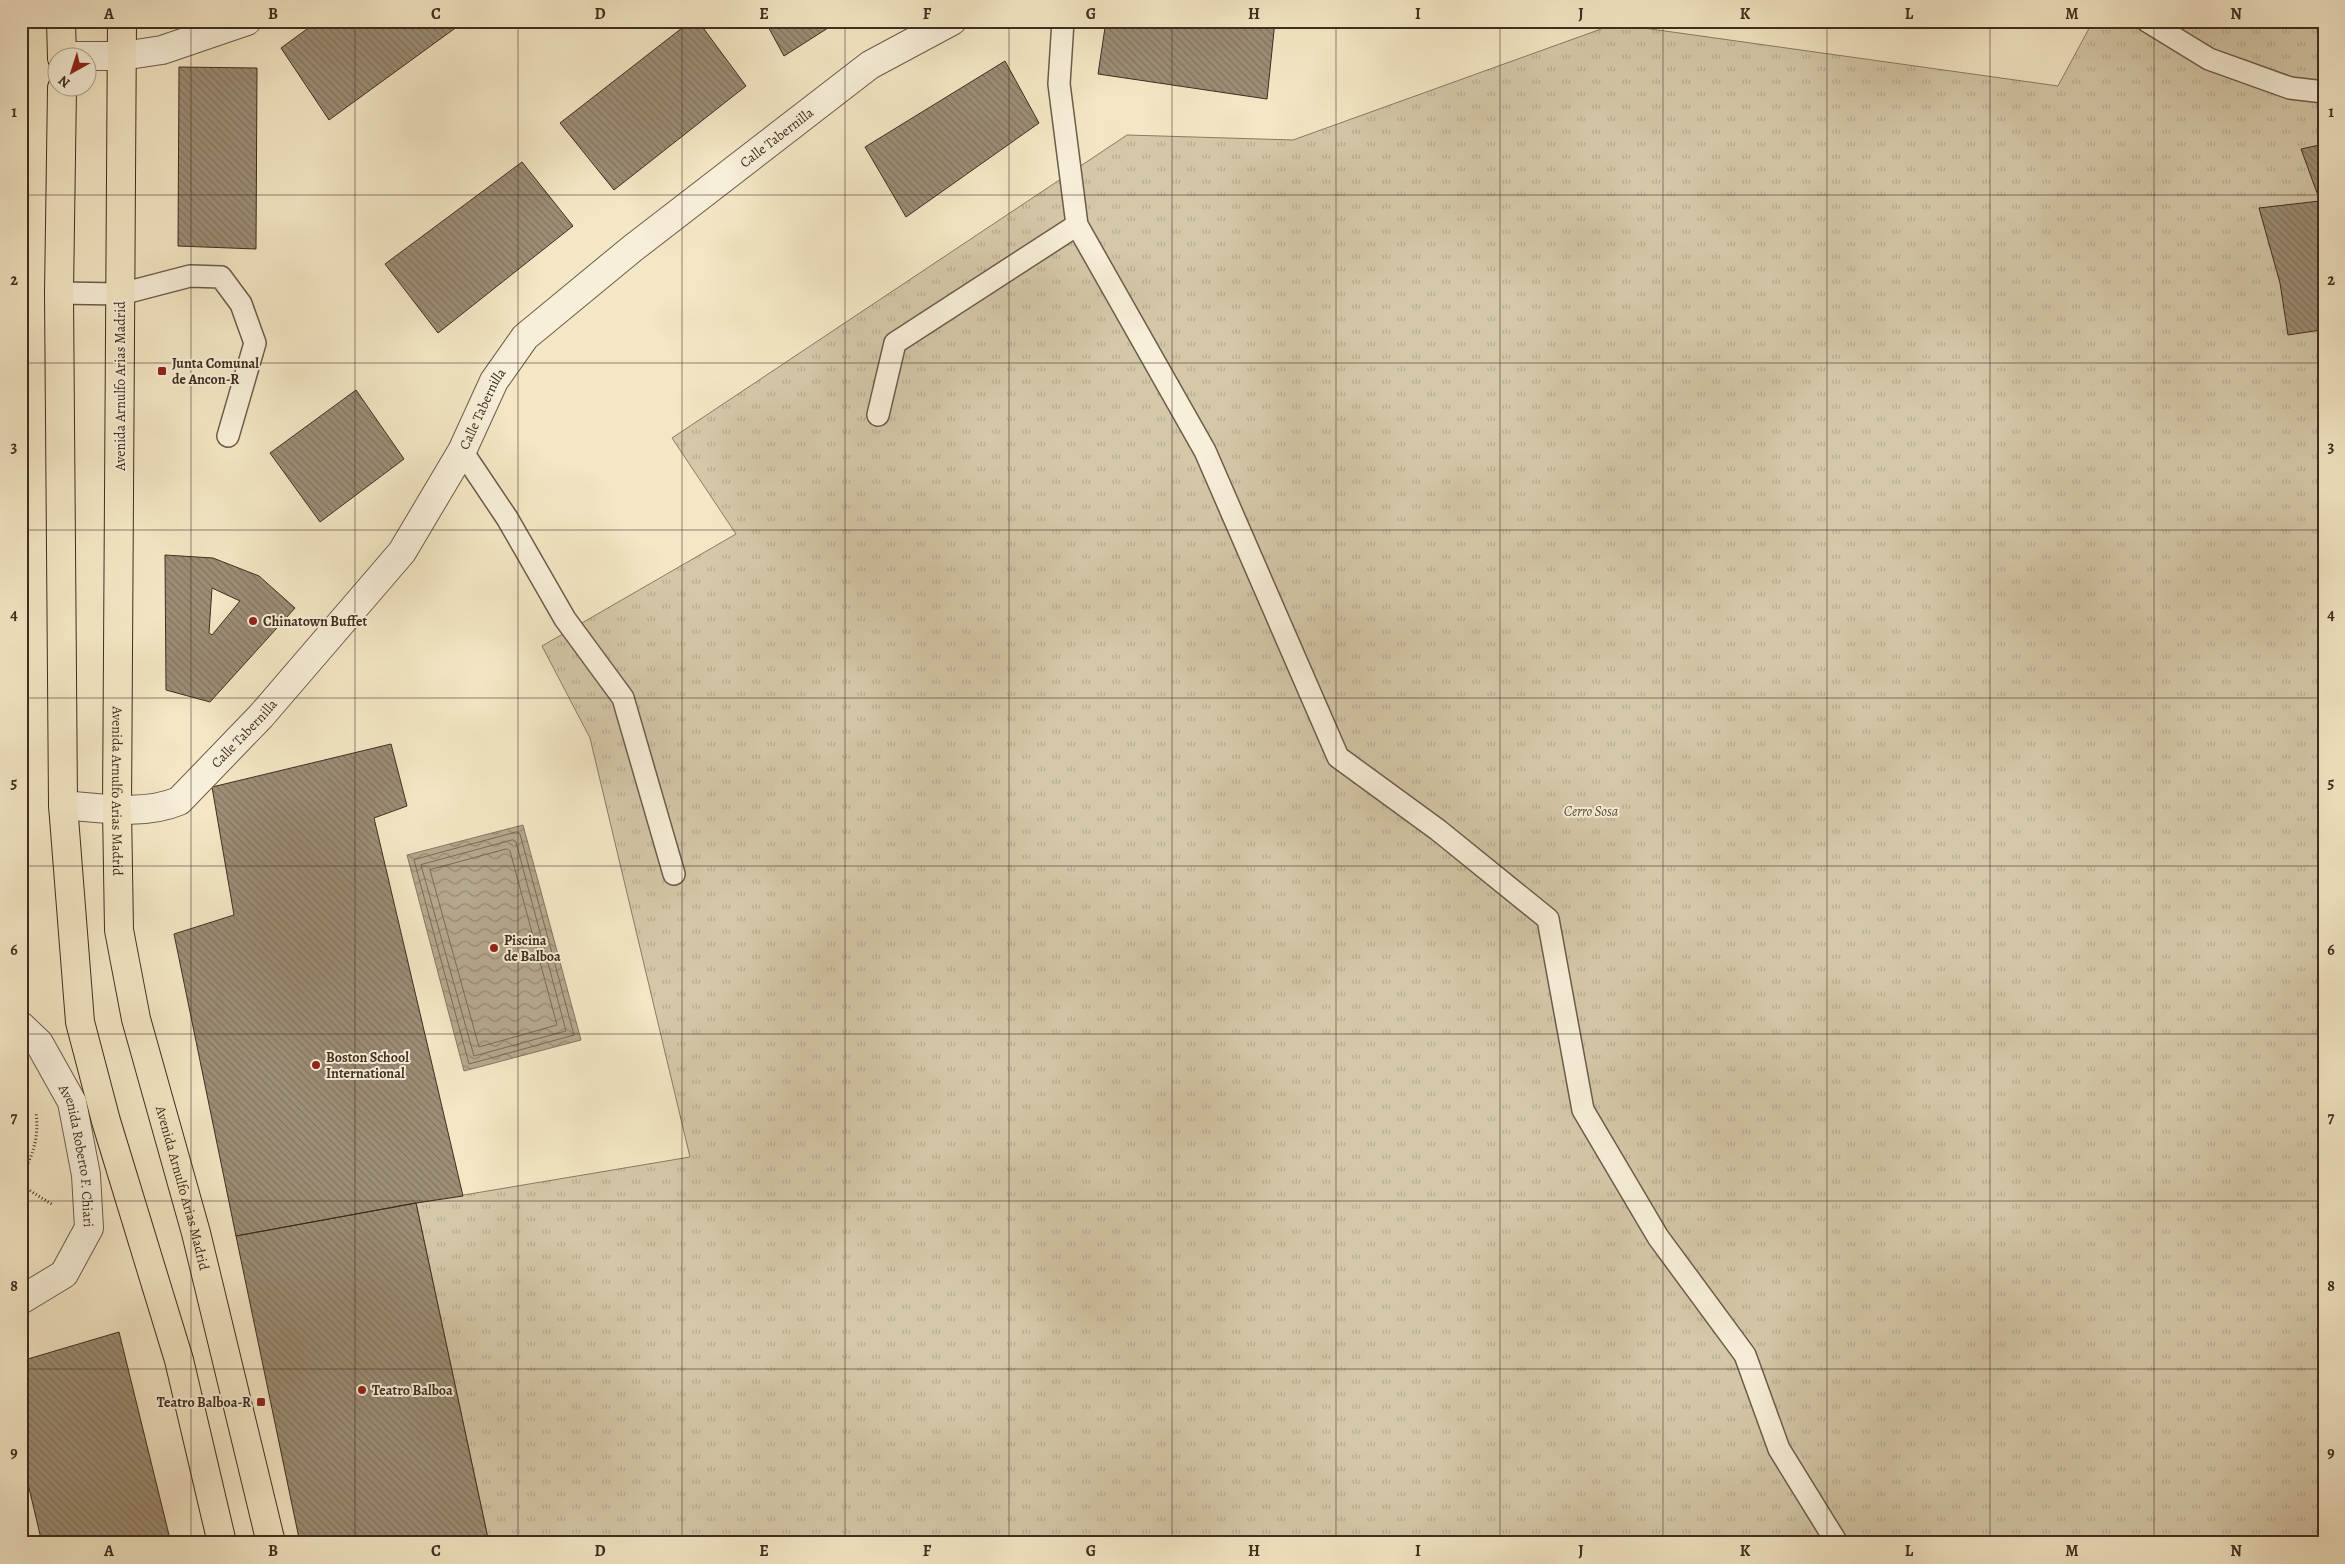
<svg xmlns="http://www.w3.org/2000/svg" width="2345" height="1564" font-family="Alegreya,serif">
	<style>
		.grass { fill: url(#grass-tufts); stroke: #8a7b65 }
		.water { fill: url(#water-waves); stroke: #867762 }
		.lines { fill: none; stroke-linecap: round; stroke-linejoin: round }
		.shore { stroke: #7a6b57; stroke-width: 1 }
		.building { fill: url(#building-back-hatch); stroke: #3f2e21; fill-rule: evenodd }
		.lane-casing { stroke: #6c5c4a; stroke-width: 24 }
		.street-casing { stroke: #6c5c4a; stroke-width: 30 }
		.primary-casing { stroke: #3f2e21; stroke-width: 30 }
		.path { stroke: #3f2e21; stroke-width: 3; stroke-dasharray: 1 2.5; stroke-linecap: butt }
		.lane { stroke: #f8efd9; stroke-width: 21 }
		.street { stroke: #f8efd9; stroke-width: 28 }
		.primary { stroke: #f4e7c5; stroke-width: 28 }
		.grid { fill: none; stroke: #3f2e21; stroke-width: 1; stroke-opacity: 0.55 }
		.poi-dot { fill: #8f2418; stroke: #f8efd9; stroke-width: 2 }
		.labels { text-anchor: middle; dominant-baseline: central; stroke-width: 4; stroke-linejoin: round; paint-order: stroke }
		.street-label { font-size: 14px; fill: #3f2e21; stroke: #f8efd9 }
		.poi-label { font-size: 14px; font-weight: bold; fill: #3f2e21; stroke: #f8efd9; text-anchor: start }
		.park-label { font-size: 14px; font-style: italic; fill: #5d4d3c; stroke: #f8efd9 }
		.neatline { fill: none; stroke: #3f2e21; stroke-width: 2 }
		.grid-label { font-size: 16px; text-anchor: middle; font-weight: bold; fill: #3f2e21 }
	</style>
	<defs>
		<pattern id="grass-tufts" width="24" height="20" patternUnits="userSpaceOnUse" patternTransform="scale(1.25)"><rect width="24" height="20" fill="#d5c8a9"/><path d="M3 7l-1-3M5 7V3M7 7l1-3M15 17l-1-3M17 17v-4M19 17l1-3" fill="none" stroke="#b8ac91"/></pattern>
		<pattern id="water-waves" width="16" height="10" patternUnits="userSpaceOnUse" patternTransform="scale(1.25)"><rect width="16" height="10" fill="#b6a88d"/><path d="M0 5q4-4 8 0t8 0" fill="none" stroke="#958973"/></pattern>
		<pattern id="building-back-hatch" width="6" height="6" patternUnits="userSpaceOnUse" patternTransform="scale(1.25)"><rect width="6" height="6" fill="#9d8e76"/><path d="M-1 5l2 2M0 0l6 6M5-1l2 2" fill="none" stroke="#817460"/></pattern>
	</defs>
	<rect width="100%" height="100%" fill="#f4e7c5"/>
	<filter id="stains"><feTurbulence type="fractalNoise" baseFrequency=".004" numOctaves="4"/><feColorMatrix values="0 0 0 0 .2 0 0 0 0 .09 0 0 0 0 .02 0 0 0 .5 -.17"/></filter>
	<radialGradient id="worn" r=".72"><stop offset=".6" stop-color="#630" stop-opacity="0"/><stop offset="1" stop-color="#630" stop-opacity=".3"/></radialGradient>
	<path class="grass" d="M2093,21H2324V1543H489L416,1203L690,1157L590,738L542,646L736,534L672,438L1127,135L1293,140L1615,24L2058,86Z"/>
	<path class="water" d="M523,825L581,1040L464,1071L407,855Z"/>
	<g class="lines">
		<path class="shore" d="M517,832L520,834L574,1035L469,1064L414,860Z
			M513,840L516,842L566,1031L474,1056L421,865Z
			M507,849L510,851L557,1025L479,1047L430,870Z"/>
	</g>
	<path class="building" d="M318,21H465L329,120L281,48Z
		M691,21H698L746,86L614,190L560,123Z
		M765,21H839L784,56Z
		M1106,21H1275L1267,99L1098,74Z
		M1005,61L1039,123L906,217L865,147Z
		M179,67L257,68L256,249L178,246Z
		M2324,144V338L2321,330L2288,335L2280,283L2259,208L2320,201L2301,149Z
		M522,162L573,226L438,333L385,264Z
		M356,390L404,459L320,522L270,453Z
		M165,555L213,558L259,576L295,608L210,702L166,690ZM212,588L240,601L212,635L209,633Z
		M391,744L407,806L374,818L463,1196L416,1203L236,1236L174,934L234,915L212,787Z
		M416,1203L489,1543H300L236,1236Z
		M119,1332L171,1543H42L21,1454V1361Z"/>
	<g class="lines">
		<defs>
			<path id="lane" d="M1063,21L1059,84L1077,225L1205,451L1338,757L1438,830L1548,919L1583,1110L1658,1237L1745,1355L1779,1449L1837,1543
				M2147,21L2209,59L2290,88L2324,92
				M59,293L121,294L190,276L221,277L241,304L255,343L228,436
				M878,415L895,343L1077,225
				M462,451L507,518L565,619L623,698L674,874"/>
			<g id="street">
				<path d="M62,56H122L162,50L247,21"/>
				<path id="s1" d="M63,805C100,808 143,816 179,801L261,716L402,552L462,451L494,381L525,337L633,248L870,65L952,21"/>
				<path id="s2" d="M21,1026L39,1043L72,1102L86,1175L89,1228L64,1274L21,1300"/>
			</g>
			<g id="primary">
				<path d="M61,21L62,58"/>
				<path id="s3" d="M122,21L117,809L119,930L136,1019L196,1233L271,1543"/>
				<path d="M62,88L59,293L63,805L80,1022L106,1121L179,1360L222,1543"/>
			</g>
		</defs>
		<use href="#lane" class="lane-casing"/>
		<use href="#street" class="street-casing"/>
		<use href="#primary" class="primary-casing"/>
		<path class="path" d="M21,1175C34,1155 39,1136 36,1112
			M21,1185L53,1205"/>
		<use href="#lane" class="lane"/>
		<use href="#street" class="street"/>
		<use href="#primary" class="primary"/>
	</g>
	<path class="grid" d="M191,21V1543M355,21V1543M518,21V1543M682,21V1543M845,21V1543M1009,21V1543M1172,21V1543M1336,21V1543M1500,21V1543M1663,21V1543M1827,21V1543M1990,21V1543M2154,21V1543M21,195H2324M21,363H2324M21,530H2324M21,698H2324M21,866H2324M21,1034H2324M21,1201H2324M21,1369H2324"/>
	<g class="poi-dot">
		<rect x="157" y="366" width="10" height="10" rx="2.5"/>
		<circle cx="253" cy="621" r="5"/>
		<circle cx="494" cy="948" r="5"/>
		<circle cx="316" cy="1065" r="5"/>
		<circle cx="362" cy="1390" r="5"/>
		<rect x="256" y="1397" width="10" height="10" rx="2.5"/>
	</g>
	<g class="labels">
		<g class="street-label">
			<text stroke="none"><textPath href="#s1" startOffset="1021">Calle Tabernilla</textPath></text>
			<text transform="translate(120 386) rotate(-90)">Avenida Arnulfo Arias Madrid</text>
			<text stroke="none"><textPath href="#s1" startOffset="616">Calle Tabernilla</textPath></text>
			<text stroke="none"><textPath href="#s1" startOffset="211">Calle Tabernilla</textPath></text>
			<text stroke="none"><textPath href="#s3" startOffset="770">Avenida Arnulfo Arias Madrid</textPath></text>
			<text stroke="none"><textPath href="#s2" startOffset="146">Avenida Roberto F. Chiari</textPath></text>
			<text stroke="none"><textPath href="#s3" startOffset="1175">Avenida Arnulfo Arias Madrid</textPath></text>
		</g>
		<g class="poi-label">
			<text x="172" y="363">Junta Comunal<tspan x="172" dy="16">de Ancon-R</tspan></text>
			<text x="263" y="621">Chinatown Buffet</text>
			<text x="504" y="940">Piscina<tspan x="504" dy="16">de Balboa</tspan></text>
			<text x="326" y="1057">Boston School<tspan x="326" dy="16">International</tspan></text>
			<text x="372" y="1390">Teatro Balboa</text>
			<text x="251" y="1402" text-anchor="end">Teatro Balboa-R</text>
		</g>
		<g class="park-label">
			<text x="1591" y="811">Cerro Sosa</text>
		</g>
	</g>
	<rect width="2345" height="1564" fill="none" stroke="#f4e7c5" stroke-width="55"/>
	<g transform="translate(72 72) rotate(219)"><circle r="24" fill="#f8efd9" stroke="#aea28f"/>
	<path d="M0-4L9 19L0 12L-9 19Z" fill="#8f2418"/>
	<text y="-8" font-size="14" font-weight="bold" text-anchor="middle" fill="#3f2e21">N</text>
	</g>
	<rect x="28" y="28" width="2290" height="1508" class="neatline"/>
	<g class="grid-label">
		<text x="109" y="19">A</text>
		<text x="273" y="19">B</text>
		<text x="436" y="19">C</text>
		<text x="600" y="19">D</text>
		<text x="764" y="19">E</text>
		<text x="927" y="19">F</text>
		<text x="1091" y="19">G</text>
		<text x="1254" y="19">H</text>
		<text x="1418" y="19">I</text>
		<text x="1581" y="19">J</text>
		<text x="1745" y="19">K</text>
		<text x="1909" y="19">L</text>
		<text x="2072" y="19">M</text>
		<text x="2236" y="19">N</text>
		<text x="14" y="117">1</text>
		<text x="2331" y="117">1</text>
		<text x="14" y="285">2</text>
		<text x="2331" y="285">2</text>
		<text x="14" y="452">3</text>
		<text x="2331" y="452">3</text>
		<text x="14" y="620">4</text>
		<text x="2331" y="620">4</text>
		<text x="14" y="788">5</text>
		<text x="2331" y="788">5</text>
		<text x="14" y="955">6</text>
		<text x="2331" y="955">6</text>
		<text x="14" y="1123">7</text>
		<text x="2331" y="1123">7</text>
		<text x="14" y="1291">8</text>
		<text x="2331" y="1291">8</text>
		<text x="14" y="1458">9</text>
		<text x="2331" y="1458">9</text>
		<text x="109" y="1556">A</text>
		<text x="273" y="1556">B</text>
		<text x="436" y="1556">C</text>
		<text x="600" y="1556">D</text>
		<text x="764" y="1556">E</text>
		<text x="927" y="1556">F</text>
		<text x="1091" y="1556">G</text>
		<text x="1254" y="1556">H</text>
		<text x="1418" y="1556">I</text>
		<text x="1581" y="1556">J</text>
		<text x="1745" y="1556">K</text>
		<text x="1909" y="1556">L</text>
		<text x="2072" y="1556">M</text>
		<text x="2236" y="1556">N</text>
	</g>
	<rect width="100%" height="100%" filter="url(#stains)"/>
	<rect width="100%" height="100%" fill="url(#worn)"/>
</svg>
